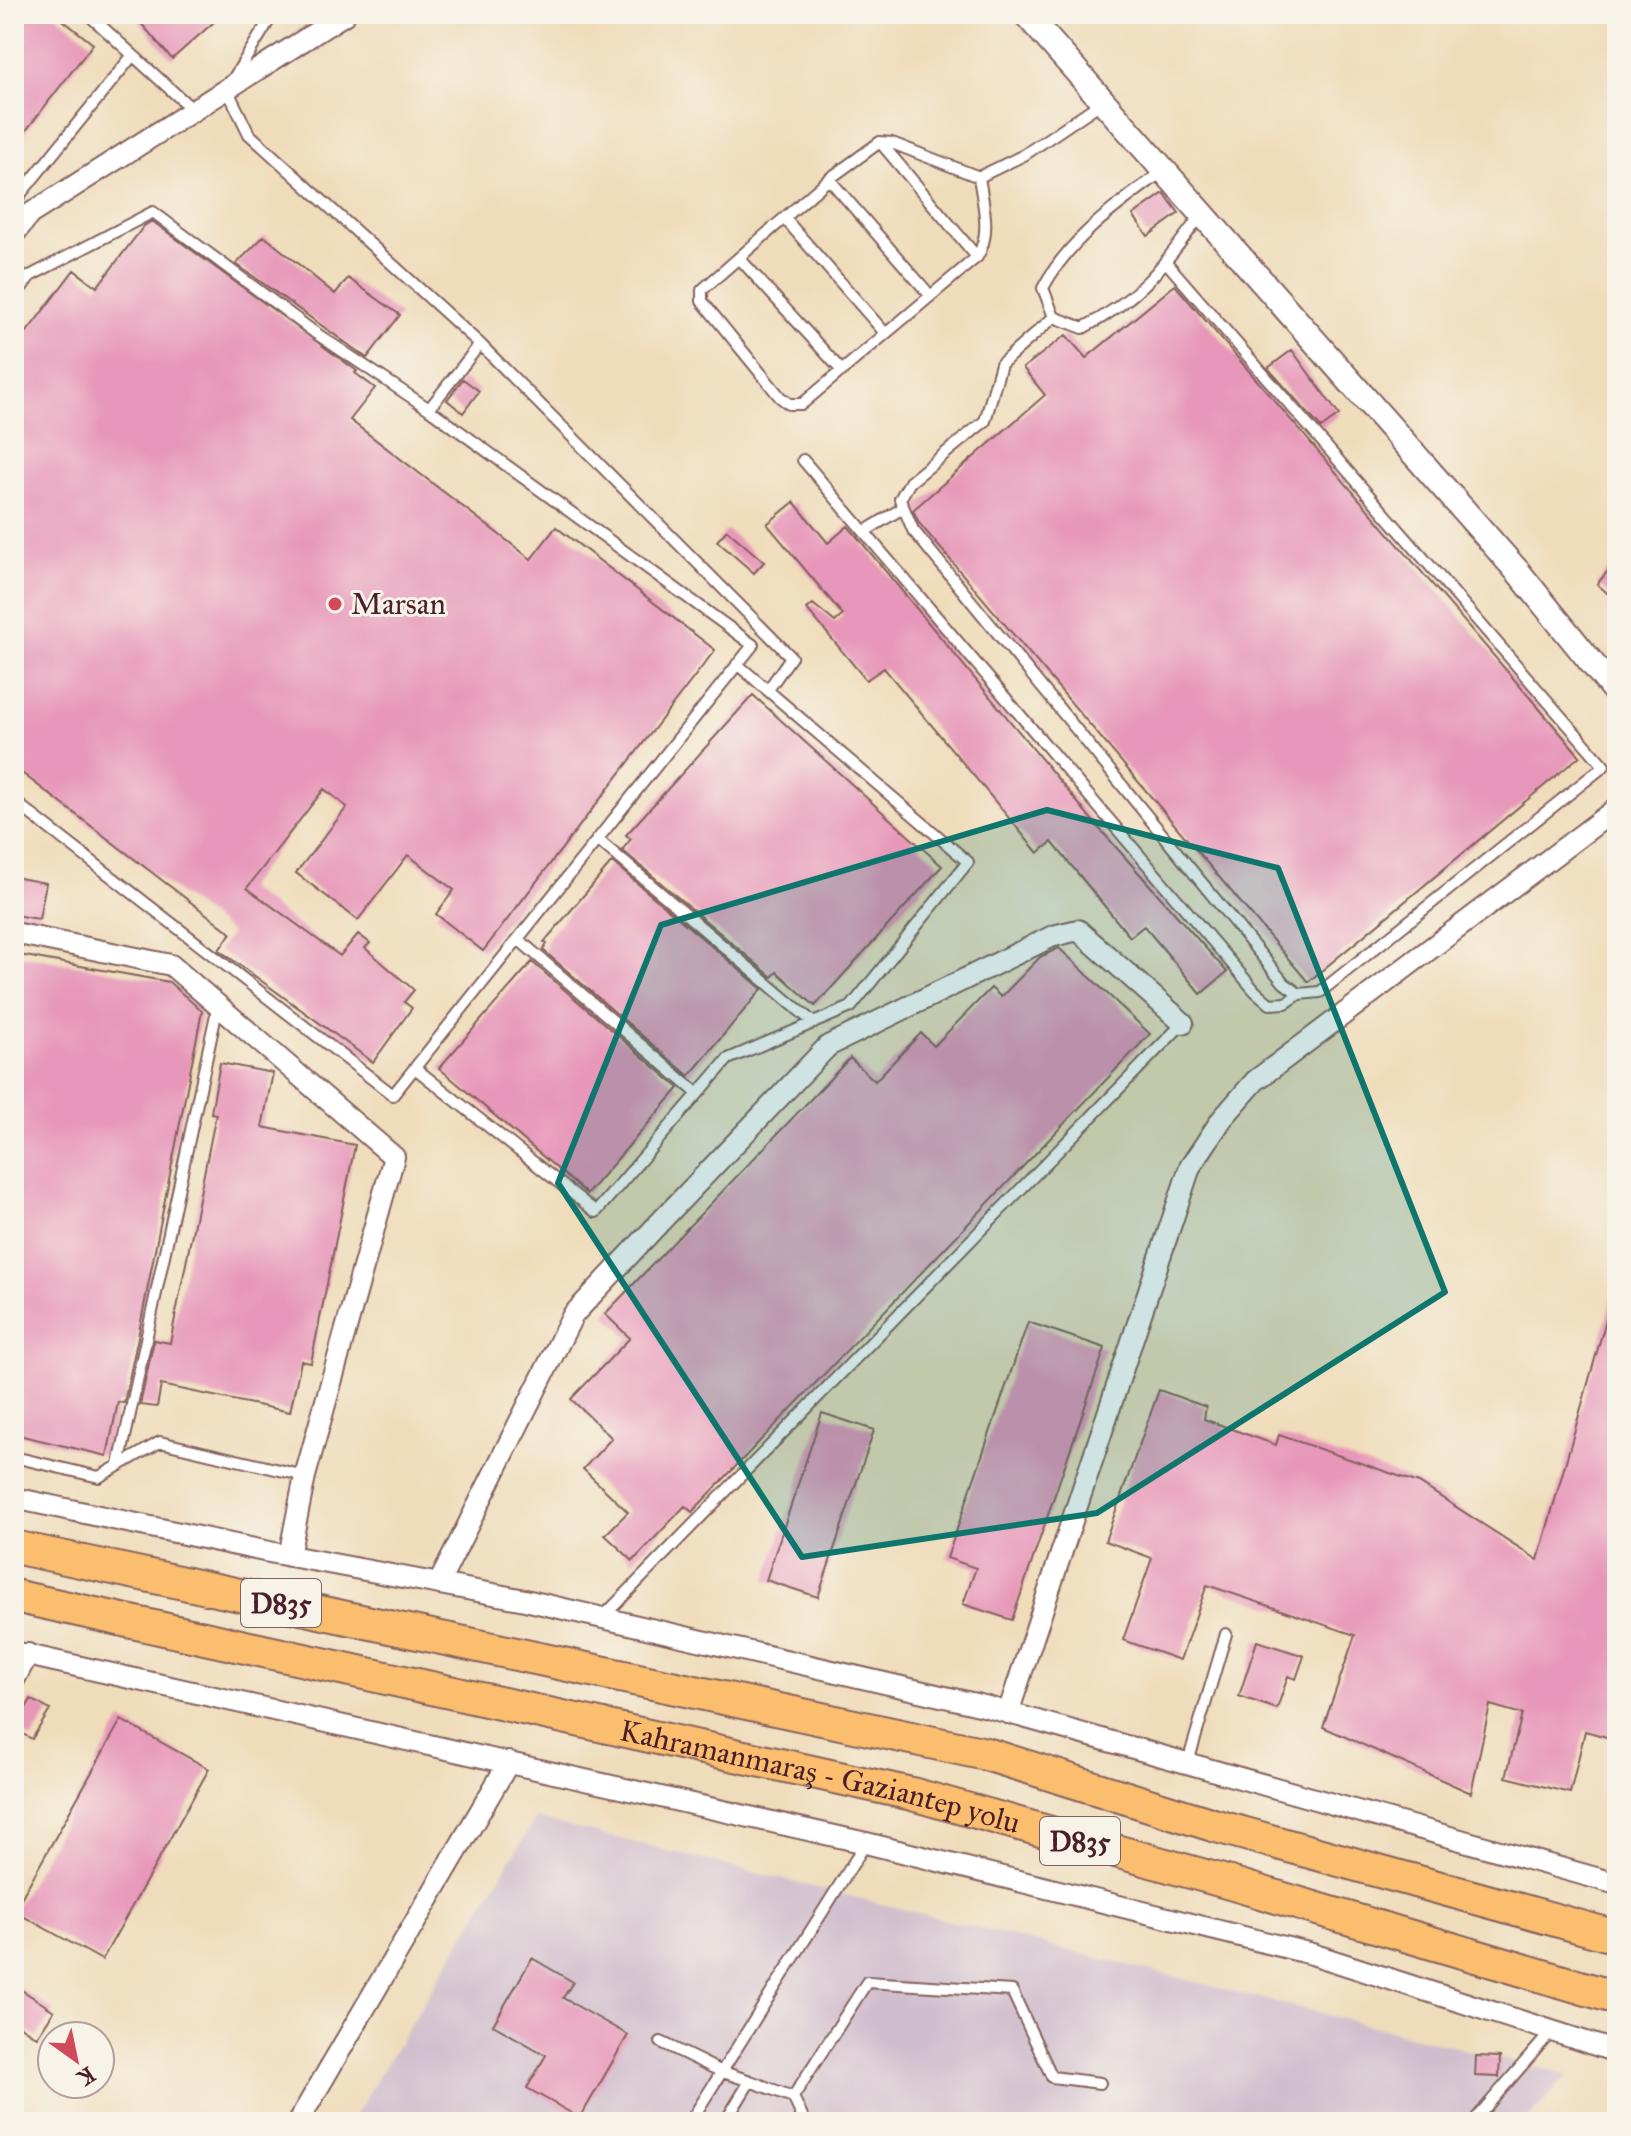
<svg xmlns="http://www.w3.org/2000/svg" width="1631" height="2136" font-family="'IM FELL Great Primer',serif">
	<style>
		.industrial { fill: #d0bdcd }
		.building { fill: #e797b9 }
		.lines { fill: none; stroke-linecap: round; stroke-linejoin: round }
		.service-casing { stroke: #84615d; stroke-width: 14 }
		.minor-casing { stroke: #84615d; stroke-width: 24 }
		.tertiary-casing { stroke: #84615d; stroke-width: 28 }
		.trunk-casing { stroke: #84615d; stroke-width: 36 }
		.service { stroke: #fff; stroke-width: 10 }
		.minor { stroke: #fff; stroke-width: 20 }
		.tertiary { stroke: #fff; stroke-width: 24 }
		.trunk { stroke: #fabe6e; stroke-width: 32 }
		.marked { fill: #0f766e; fill-opacity: 0.2; stroke: #0f766e; stroke-width: 6; stroke-linejoin: round }
		.poi-dot { fill: #d1495b; stroke: #f7f3e8; stroke-width: 3 }
		.labels { text-anchor: middle; dominant-baseline: central; stroke-width: 6; stroke-linejoin: round; paint-order: stroke }
		.shield { fill: #f7f3e8; stroke: #7e5f64; stroke-width: 2 }
		.shield-label { font-size: 28px; font-weight: bold; fill: #4a1f2b }
		.poi-label { font-size: 30px; fill: #4a1f2b; stroke: #f7f3e8; text-anchor: start }
		.street-label { font-size: 30px; fill: #4a1f2b; stroke: #f7f3e8 }
	</style>
	<rect width="100%" height="100%" fill="#f7f3e8"/>
	<filter id="ink" filterUnits="userSpaceOnUse"><feTurbulence type="fractalNoise" baseFrequency=".0125" numOctaves="2"/><feDisplacementMap in="SourceGraphic" scale="16" xChannelSelector="R" yChannelSelector="G"/><feConvolveMatrix kernelMatrix="1 2 1 2 8 2 1 2 1" color-interpolation-filters="sRGB"/></filter>
	<filter id="wash" filterUnits="userSpaceOnUse"><feTurbulence type="fractalNoise" baseFrequency=".006" numOctaves="4" result="noise"/><feDisplacementMap in="SourceGraphic" scale="32" xChannelSelector="R" yChannelSelector="G"/><feGaussianBlur stdDeviation="1.8" result="paint"/><feColorMatrix in="noise" values="0 0 0 0 0 0 0 0 0 0 0 0 0 0 0 0 0 1.4 0 .05"/><feComposite in="paint" operator="in"/></filter>
	<g filter="url(#wash)">
		<rect width="100%" height="100%" fill="#efdcba"/>
		<path class="industrial" d="M536,1818L1568,2075L1525,2122H351Z"/>
		<g id="blocks">
			<path class="building" d="M14,14H55L93,44L14,146Z
				M133,14H223L172,59Z
				M1164,193L1179,213L1148,236L1133,215Z
				M152,221L357,371L355,373L375,388L350,420L531,559L556,527L715,650L483,951L436,914L454,890L408,855L358,920L296,873L347,807L324,789L247,888L340,956L358,934L370,943L365,948L414,990L404,1002L412,1008L373,1062L219,950L231,933L14,767V349L74,270L97,287L144,226Z
				M264,236L335,294L348,278L400,315L367,358L236,264Z
				M1175,285L1580,756L1308,982L919,523L913,510L1045,395L1023,368L1066,335L1086,358Z
				M1292,350L1339,415L1321,428L1268,368Z
				M463,379L479,391L463,413L447,400Z
				M794,502L828,543L848,526L1098,827L1227,972L1201,994L1144,926L1130,937L1052,842L1038,853L884,668L866,680L807,609L813,604L835,622L843,615L767,524Z
				M727,530L764,562L754,573L717,541Z
				M1617,560V602L1597,584Z
				M753,695L942,866L815,1006L777,972L772,977L622,850L631,839L626,835Z
				M612,862L762,989L689,1076L543,950L547,944L544,942Z
				M14,877L46,883L39,919L14,915Z
				M1059,948L1150,1034L692,1512L685,1506L633,1561L605,1535L628,1512L583,1469L612,1438L571,1399L630,1338L605,1314L850,1058L875,1081L921,1033L934,1046L991,988L1001,997L1040,957Z
				M14,954L169,982L202,1011L138,1337L124,1403L118,1402L107,1456L14,1434Z
				M532,962L679,1088L587,1194L439,1068Z
				M220,1063L273,1073L262,1127L355,1145L311,1363L301,1361L290,1412L161,1385L157,1407L140,1405L154,1340L170,1343L216,1114L211,1113Z
				M1613,1295L1617,1296V1740L1585,1731L1570,1793L1506,1777L1522,1714L1490,1705L1471,1793L1323,1727L1355,1635L1207,1585L1180,1660L1123,1640L1152,1558L1105,1541L1159,1390L1206,1407L1204,1419L1276,1445L1279,1435L1419,1483L1538,1560Z
				M1028,1322L1105,1348L1012,1620L963,1604L976,1568L947,1558Z
				M822,1413L874,1430L818,1597L766,1580Z
				M1257,1641L1304,1656L1296,1679L1288,1676L1277,1709L1239,1696Z
				M31,1699L50,1710L32,1739L14,1729Z
				M121,1720L209,1769L102,1960L14,1911Z
				M532,1958L573,1982L563,1998L628,2035L580,2118L527,2088L546,2055L493,2025Z
				M14,1985L54,2011L37,2037L14,2022Z
				M1476,2056L1500,2057L1499,2077L1475,2076Z"/>
		</g>
	</g>
	<g filter="url(#ink)">
		<use href="#blocks" fill-opacity="0" stroke="#84615d" stroke-width="2"/>
		<g class="lines">
			<defs>
				<path id="service" d="M88,14L193,110
					M273,14L227,89L249,134L480,344L429,409
					M880,142L977,257
					M1163,171C1118,205 1070,237 1043,288L1054,317L1001,364L985,421L910,482L900,499L913,530L1284,983L1299,994L1320,992L1604,766L1166,262
					M979,177C983,205 992,233 977,257L802,404H789L780,397L702,301V290L829,179L880,142L892,143L979,177L1024,155L1102,102
					M829,179L929,294
					M14,202L133,55
					M786,220L885,333
					M740,259L842,371
					M14,298L30,276L153,212L314,332L429,409L753,645L393,1095L14,801
					M1054,317L1083,328C1140,299 1164,265 1201,215
					M480,344L791,657L768,690
					M803,460L1255,991L1270,1004L1286,1003L1299,994
					M867,530L901,509
					M597,839L814,1023
					M518,939L698,1094
					M415,1068L596,1212L728,1059L851,1007L968,862L737,664
					M14,1457L99,1477L160,1442L305,1476
					M119,1465L218,1005
					M603,1617L1183,1023
					M1188,1762L1226,1634
					M661,2042L720,2071L750,2081
					M793,2097L805,2122
					M690,2122L866,1843
					M725,2122L750,2081L793,2097L867,1982L1012,1991L1052,2077L1100,2083
					M1473,2122L1551,2032"/>
				<path id="minor" d="M14,234L30,214L345,14
					M14,933L171,965L394,1157L305,1476L289,1556
					M14,1498L269,1552L525,1600L984,1706L1617,1884
					M439,1583L573,1315L662,1220L828,1046L1053,936L1078,930L1183,1023
					M14,1652L866,1843L1312,1954L1617,2052
					M14,1680L28,1654
					M1008,1713L1190,1167L1222,1119L1255,1081L1617,808
					M298,2122L509,1762"/>
				<path id="tertiary" d="M1026,14L1519,573L1617,694"/>
				<g id="trunk">
					<path d="M14,1547L986,1754L1213,1825L1617,1937"/>
					<path id="s1" d="M14,1596L912,1794L1230,1883L1617,1998"/>
				</g>
			</defs>
			<use href="#service" class="service-casing"/>
			<use href="#minor" class="minor-casing"/>
			<use href="#tertiary" class="tertiary-casing"/>
			<use href="#trunk" class="trunk-casing"/>
			<use href="#service" class="service"/>
			<use href="#minor" class="minor"/>
			<use href="#tertiary" class="tertiary"/>
			<use href="#trunk" class="trunk"/>
		</g>
	</g>
	<path class="marked" d="M1047,810L1278,868L1445,1292L1097,1513L802,1557L558,1183L661,925Z"/>
	<circle class="poi-dot" cx="335" cy="604" r="8"/>
	<g class="labels">
		<g class="shield">
			<rect x="241" y="1579" width="80" height="48" rx="6"/>
			<rect x="1040" y="1817" width="80" height="48" rx="6"/>
		</g>
		<g class="shield-label">
			<text x="281" y="1603">D835</text>
			<text x="1080" y="1841">D835</text>
		</g>
		<g class="poi-label">
			<text x="351" y="604">Marsan</text>
		</g>
		<g class="street-label">
			<text stroke="none"><textPath href="#s1" startOffset="826">Kahramanmaraş - Gaziantep yolu</textPath></text>
		</g>
	</g>
	<rect width="1631" height="2136" fill="none" stroke="#f7f3e8" stroke-width="48"/>
	<g transform="translate(76 2060) rotate(147)"><circle r="38" fill="#f7f3e8" stroke="#b29e9c" stroke-width="2"/>
	<path d="M0-6L14 30L0 20L-14 30Z" fill="#d1495b"/>
	<text y="-12" font-size="22" font-weight="bold" text-anchor="middle" fill="#4a1f2b">K</text>
	</g>
</svg>
